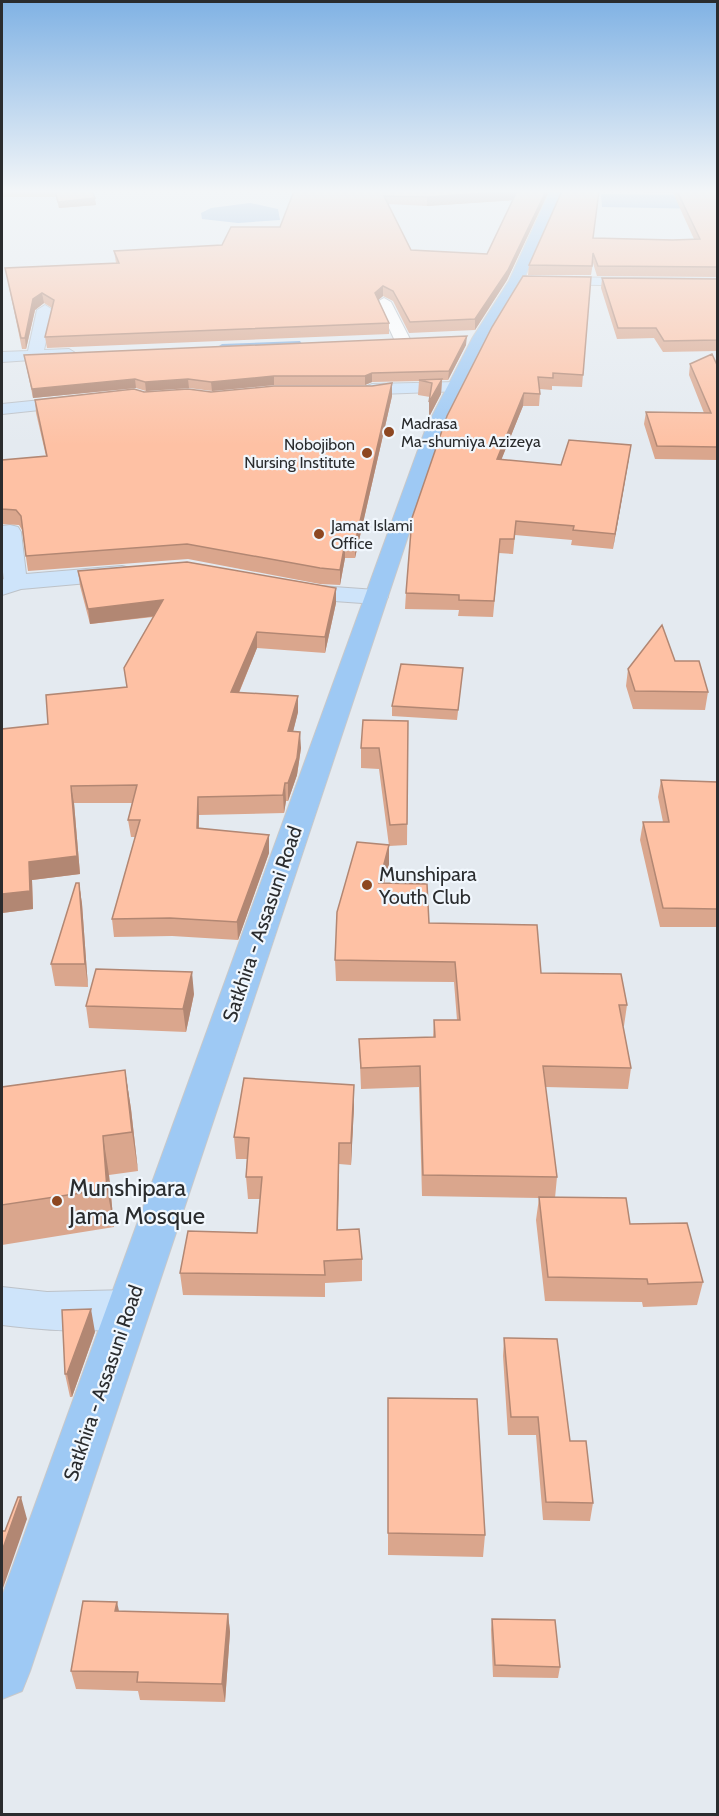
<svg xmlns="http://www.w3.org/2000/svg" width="719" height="1816" font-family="Cabin,sans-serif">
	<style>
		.water { fill: #85b0de }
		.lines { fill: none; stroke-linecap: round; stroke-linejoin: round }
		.stream { fill: #85b0de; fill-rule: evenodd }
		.street-casing { stroke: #bdc2c8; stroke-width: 2 }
		.secondary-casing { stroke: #bdc2c8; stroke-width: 2 }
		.primary-casing { stroke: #c8c8c9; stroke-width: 2 }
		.street { fill: #fff; fill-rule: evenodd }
		.secondary { fill: #cee4fa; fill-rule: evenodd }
		.primary { fill: #9ec9f4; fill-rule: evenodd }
		.wall { fill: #daa68d; fill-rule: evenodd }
		.shaded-wall { fill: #b28773 }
		.building { fill: #fec1a4; stroke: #b28773; stroke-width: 1.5; fill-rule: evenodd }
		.poi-dot { fill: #8d4721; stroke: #f1f7fd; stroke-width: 2 }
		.labels { text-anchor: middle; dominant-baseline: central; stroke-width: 4.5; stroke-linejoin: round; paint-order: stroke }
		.far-poi-label { font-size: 16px; fill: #2a2c2e; stroke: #f1f7fd; text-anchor: start }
		.poi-label { font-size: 20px; fill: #2a2c2e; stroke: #f1f7fd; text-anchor: start }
		.street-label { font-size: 20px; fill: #2a2c2e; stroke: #f1f7fd }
		.near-poi-label { font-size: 24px; fill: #2a2c2e; stroke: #f1f7fd; text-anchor: start }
	</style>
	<rect width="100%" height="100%" fill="#e4eaf0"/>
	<path class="water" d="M601,194L704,195L709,209L602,207Z
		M250,203L278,209L280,220L238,223L202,219L201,213L211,208Z"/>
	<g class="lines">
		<path class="stream" d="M300,341L302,344L222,348L219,346L222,344Z"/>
		<defs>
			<path id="street" d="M384,298L391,302L411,341L409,344L403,346L395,341L377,302Z"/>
			<path id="secondary" d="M545,277L718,279V287L540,284L538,281L540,278Z
				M45,305L53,310L44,350L69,349L77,354L75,357L2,362V352L28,351L37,310Z
				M456,382L462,383L465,387L462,391L379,394C370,399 354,399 344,397L341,393L344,389L365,387L372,384Z
				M81,396L87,397L90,401L87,405L2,414V404Z
				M10,525L18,527L21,532L26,574L122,566L130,568L133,573L130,578L122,580L21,589L2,595V580L4,579L2,565V526Z
				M292,581L320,586L376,590L384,592L388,597L384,602L376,604L320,600L284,593L280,588L284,583Z
				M2,1287L47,1292L128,1290L144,1296L150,1309L144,1322C105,1336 43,1330 2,1325Z"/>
			<path id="primary" d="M550,191H562L523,281L489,337L444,428L30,1671L22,1691L2,1699V1596L426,428L473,337L509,281Z"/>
		</defs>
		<use href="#street" class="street-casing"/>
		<use href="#secondary" class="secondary-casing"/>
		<use href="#primary" class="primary-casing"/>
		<use href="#street" class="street"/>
		<use href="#secondary" class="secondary"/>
		<use href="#primary" class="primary"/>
	</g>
	<path class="wall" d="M2,191H92L96,205L59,208L56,197H2Z
		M294,191H549L507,280L475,330L409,333L393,301L383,296L378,300L389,323V334L47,348L45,337L52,308L44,303L35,310L26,349H22L5,268L116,263L114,251L222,245L280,227ZM513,200L487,254L411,250L388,204L427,206Z
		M643,191H717V277L597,276L593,263L591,275H528L529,265L594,238L673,240L694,239L673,193H644Z
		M591,277L582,387L552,386V390L540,389V394L539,406H523L501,460L561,465L629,458L613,549L571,545L572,540L515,535L513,554L499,553L493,617L458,616L459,610L405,609L406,593Z
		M602,278L717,279V351L663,352L654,338L617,339L601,288Z
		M466,345L448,380H442L441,394L429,417L430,397L418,395L419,381L372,382L365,385H274L212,391L189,388L146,391L136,388L33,398L24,355Z
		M690,364L717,365V460L655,459L644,424L646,412L704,413L689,375Z
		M144,392H211L392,396L355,558H345L340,585L320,584L188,559L28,571L22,530L19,525L2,524V460L46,456L36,413L35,400Z
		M78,571L336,588V603L325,653L257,648L239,693L298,712L293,731L301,748L297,775L288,801H286L284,813L199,815V828L269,835V853L238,940L172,936L114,937L112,919L135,837H131L128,820L132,803H74L80,874L32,880L33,909L2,913L48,724L127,687L153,617L90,624L80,586Z
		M675,661L708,692L705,710L633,709L626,686L628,669Z
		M463,668L457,720L392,716V706Z
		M408,721L407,845L389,846L379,769L361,768V748Z
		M661,780L717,782V927H660L640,840L643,822H663L658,797Z
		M389,845V864L384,883L429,923L541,973L627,1005L624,1026H623L631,1068L628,1089L545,1087L557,1177L555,1198L630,1224L703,1282L697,1305L643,1307L642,1302L545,1301L536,1220L539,1198L422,1196L419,1087L361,1089L359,1039L433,1037L434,1020H457L454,982L336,981L335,960Z
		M79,883L82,904L88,987L55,986L51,964Z
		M194,994L186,1032L89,1028L86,1006Z
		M125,1070L131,1109L138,1171L109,1175L114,1227L2,1245V1087Z
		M354,1106L351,1165L339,1164L338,1230L362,1259V1281L325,1283V1297L183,1295L180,1273L257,1233L260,1199H248L246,1177L247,1159H236L234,1137Z
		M95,1332L72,1397H70L65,1374Z
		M504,1338L570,1441L593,1503L590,1521L543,1520L536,1435H508L503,1356Z
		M388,1398L485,1535L483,1557L388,1555Z
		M119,1612L228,1614L230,1632L225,1702L140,1700L138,1691L76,1689L71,1671Z
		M492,1619L560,1667L558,1678L493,1677L491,1630Z"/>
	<path class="shaded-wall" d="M517,191L516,200L427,206V197Z
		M546,191H549L507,280L475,330V319Z
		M95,198L96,205L59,208L58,202Z
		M383,286V296L375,303V293Z
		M42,293L44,303L35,310L26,349L25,338L33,299Z
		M467,336L466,345L448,380L449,371Z
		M372,373V382L365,385V376Z
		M274,376V385L212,391L211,382Z
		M135,379L136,388L33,398L32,389Z
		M188,379L189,388L146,391L145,382Z
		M442,379L441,394L429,417V402Z
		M392,383V396L355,558V543Z
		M524,393L523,406L496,473L497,459Z
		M631,445L629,458L613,549L615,534Z
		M345,543V558L340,585V570Z
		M336,588V603L325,653V637Z
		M163,600L164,615L90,624L88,609Z
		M257,632V648L232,709L231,692Z
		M298,696V712L289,748L288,731Z
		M300,732L301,748L297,775L288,801V783Z
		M285,783L286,801L284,813L283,795Z
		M71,786L74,803L80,874L32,880L33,909L2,913V894L29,862Z
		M198,797L199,815L198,846L197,828Z
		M269,835V853L238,940L237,922Z
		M389,845V864L379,903V883Z
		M79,883L82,904L88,987L85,964Z
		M192,972L194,994L186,1032L183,1009Z
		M125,1070L131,1109L138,1171L132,1132Z
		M354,1085V1106L351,1165V1143Z
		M103,1136L109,1175L114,1227L107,1189Z
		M339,1143V1164L337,1252V1230Z
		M91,1309L95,1332L72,1397L67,1374Z
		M21,1497L27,1519L2,1591V1551Z
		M117,1602L121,1620L115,1611Z
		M228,1614L230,1632L225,1702L222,1684Z"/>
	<path class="building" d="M36,191H92L95,198L58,202L55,191Z
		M294,191H546L508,270L475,319L410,322L393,291L383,286L375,293L389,323L45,337L54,300L42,293L33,299L25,338H21L5,268L119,263L114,251L222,245L231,227H280ZM517,191L487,254L411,250L384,196L427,197Z
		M562,191H599L593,238L673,240L700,239L677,191H717V267L598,266L593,253L592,266L529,265Z
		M523,276L591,277L583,375L553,373V378L538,377L540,394L524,393L497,459L561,465L569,440L631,445L615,534L573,530L574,526L516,521L514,539H500L494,601L459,600V595L406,593L412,518L447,416L492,327Z
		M602,278L717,279V340L664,341L656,328H618Z
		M467,336L449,371L372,373L365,376H274L211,382L188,379L145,382L135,379L32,389L24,355Z
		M712,354L717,365V447L657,446L646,412L711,413L690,364Z
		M442,379L429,402L432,383L419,380Z
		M392,383L355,543H345L340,570L320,568L187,544L26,556L21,516L16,510L2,509V460L47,456L35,400L134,389L144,392L188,389L211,392L274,386H372Z
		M187,562L336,588L325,637L257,632L231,692L298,696L288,731L300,732L297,758L288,783H285L283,795L198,797L197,828L269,835L237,922L170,918L112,919L140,820H128L137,785L71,786L77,856L29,862L30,891L2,894V729L48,724L46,695L127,687L124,668L163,600L88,609L78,571Z
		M662,625L675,661H699L708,692L635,691L628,669Z
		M401,664L463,668L458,710L392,706Z
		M363,720L408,721L407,824L390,825L379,748H361Z
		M661,780L717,782V909L663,908L643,822H669Z
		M357,842L389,845L379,883L427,884L429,923L537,925L541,973L621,974L627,1005H619L631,1068L543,1066L557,1177L423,1175L420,1066L361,1068L359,1039L435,1037L434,1020H460L455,962L335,960L337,912Z
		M76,883H79L85,964H51Z
		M96,969L192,972L183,1009L86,1006Z
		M125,1070L132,1132L103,1136L107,1189L2,1205V1087Z
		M244,1078L354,1085L351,1143H339L337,1230L359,1229L362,1259L324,1261L325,1275L180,1273L188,1231L257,1233L262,1177H246L249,1138L234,1137Z
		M539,1197L626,1198L630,1224L687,1223L703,1282L648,1284L647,1279L548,1277Z
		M91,1309L67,1374H65L62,1310Z
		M504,1338L557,1339L570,1441H586L593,1503L546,1502L538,1417H511Z
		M388,1398L477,1399L485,1535L388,1533Z
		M18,1497H21L2,1551V1531H5Z
		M83,1601L117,1602L115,1611L228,1614L222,1684L137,1682L138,1672L71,1671Z
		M492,1619L555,1620L560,1667L495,1665Z"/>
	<linearGradient id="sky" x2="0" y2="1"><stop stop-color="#80b2e4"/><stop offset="0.43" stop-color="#f3f6f8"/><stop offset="1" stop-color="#f3f6f8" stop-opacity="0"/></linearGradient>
	<rect width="719" height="445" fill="url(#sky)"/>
	<g class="poi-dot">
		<circle cx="389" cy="432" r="6"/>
		<circle cx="367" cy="453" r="6"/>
		<circle cx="319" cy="534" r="6"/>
		<circle cx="367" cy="885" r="6"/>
		<circle cx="57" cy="1201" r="6"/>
	</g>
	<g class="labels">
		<g class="far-poi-label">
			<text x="401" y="423">Madrasa<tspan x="401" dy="18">Ma-shumiya Azizeya</tspan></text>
			<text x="355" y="444" text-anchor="end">Nobojibon<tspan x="355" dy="18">Nursing Institute</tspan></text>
			<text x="331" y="525">Jamat Islami<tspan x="331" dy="18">Office</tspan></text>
		</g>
		<g class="poi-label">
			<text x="379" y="874">Munshipara<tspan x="379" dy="23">Youth Club</tspan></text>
		</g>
		<g class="street-label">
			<text transform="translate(262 924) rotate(-71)">Satkhira - Assasuni Road</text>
			<text transform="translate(103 1383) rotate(-71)">Satkhira - Assasuni Road</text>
		</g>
		<g class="near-poi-label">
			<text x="69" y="1187">Munshipara<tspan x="69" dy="28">Jama Mosque</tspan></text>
		</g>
	</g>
	<rect width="719" height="1816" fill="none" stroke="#2a2c2e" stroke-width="6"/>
</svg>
